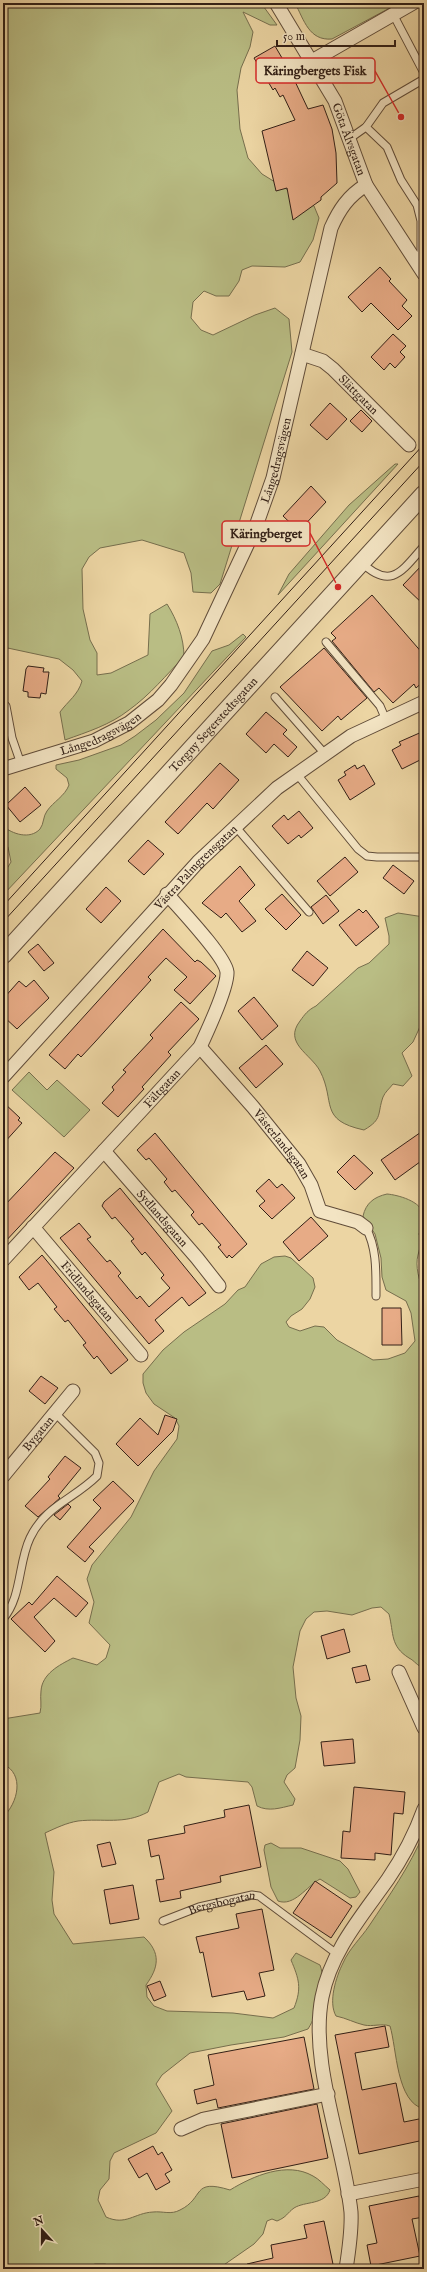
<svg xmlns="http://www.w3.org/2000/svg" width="427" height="2272" font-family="'IM FELL English',serif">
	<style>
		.green { fill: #b9bd84; stroke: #766e4d }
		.building { fill: #e7ab86; stroke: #321f16 }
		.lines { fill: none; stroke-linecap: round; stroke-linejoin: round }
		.service-casing { stroke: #604c39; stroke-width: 9 }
		.minor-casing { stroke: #604c39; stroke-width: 15 }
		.tertiary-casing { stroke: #604c39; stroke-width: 19 }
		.service { stroke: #f3e4c3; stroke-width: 7 }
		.minor { stroke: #f3e4c3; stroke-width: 13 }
		.tertiary { stroke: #f3e4c3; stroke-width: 17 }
		.tram { stroke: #321f16; stroke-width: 1 }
		.labels { text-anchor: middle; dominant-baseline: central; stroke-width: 4; stroke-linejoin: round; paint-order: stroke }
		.street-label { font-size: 12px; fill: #321f16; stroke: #f3e4c3 }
		.leader { fill: none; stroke: #d62828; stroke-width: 1.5 }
		.callout-dot { fill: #d62828; stroke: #f3e4c3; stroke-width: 1.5 }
		.callout { fill: #f3e4c3; stroke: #d62828; stroke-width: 1.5 }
		.callout-label { font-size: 13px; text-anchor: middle; font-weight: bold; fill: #321f16 }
	</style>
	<rect width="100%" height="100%" fill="#ecd5a3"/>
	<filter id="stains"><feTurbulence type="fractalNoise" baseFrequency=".005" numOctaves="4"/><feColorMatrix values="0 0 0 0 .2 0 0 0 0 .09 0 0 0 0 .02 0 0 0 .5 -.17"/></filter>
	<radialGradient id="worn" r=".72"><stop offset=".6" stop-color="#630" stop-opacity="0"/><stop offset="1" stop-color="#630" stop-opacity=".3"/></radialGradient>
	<path class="green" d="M3,3H261L277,25H270L243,12L253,32L250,47L241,68L237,90L240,129L248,158L262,174L314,206L319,218L313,240L300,262L285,267L252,266L242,270L239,281L229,296H216L204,291L193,302L191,318L201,330L213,335L255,315L275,308L289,319L292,352L220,584L211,593L193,592L191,573L184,553L142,540L100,548L89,557L82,569L83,609L90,640L97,653V675L111,673L148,655L150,614L167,604C177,620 184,638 184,657C166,675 150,695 129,710C110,725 87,732 65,740L60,712C68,701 78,695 82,681L73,670L59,659L3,647Z
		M295,3H399L332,39C309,41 304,20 295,3Z
		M395,464H398L278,595L289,574L349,505Z
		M243,634L246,637L3,895V875L11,862L8,847L3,841V826C12,834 30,840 40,829C44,824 43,816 47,811C53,802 65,796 69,785L67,778L56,769V765L79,760L121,745L135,736L156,720L184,693L212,651L229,645Z
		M398,913L424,917V1018L413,1042L402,1053L412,1076L403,1086L393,1084C390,1088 385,1092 383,1097C377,1114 383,1119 364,1130C318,1120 336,1102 320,1071C311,1054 283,1043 300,1021C305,1014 308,1010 316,1006L358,968L369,963L389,944V936L385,918Z
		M29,1072L47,1090L57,1080L90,1110L64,1137L12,1090Z
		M387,1194C398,1195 421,1201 424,1215C425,1222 421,1228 419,1234C423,1243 420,1246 418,1255C415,1266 419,1281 424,1291V1668C417,1666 415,1661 409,1658C390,1646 394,1634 389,1614L381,1607L372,1608L352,1615L327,1611L314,1612L306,1619L300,1631L293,1667L296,1698L301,1716L300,1740L295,1768L287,1775L284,1782L295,1799L293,1805C280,1808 269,1812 257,1806L252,1787L248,1782L186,1777L179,1774L159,1782L148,1812C124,1825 103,1818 78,1821C66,1823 56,1828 45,1833L54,1872L52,1900L54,1914L73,1944L144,1937C161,1953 159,1967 146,1985L147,1997L154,2006L167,2011L233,2013L273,2018L294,2008C302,1988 299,1979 291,1960L296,1953L320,1965C327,1983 318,2013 308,2029L284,2037L231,2045L190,2053L162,2075L156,2084L172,2111L156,2133L114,2153L110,2161L109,2179L100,2190L98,2200L106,2217C126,2226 134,2213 153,2212C163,2211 171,2215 180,2210C205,2198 191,2178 230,2190C253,2176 287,2161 313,2176C319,2179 324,2185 330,2190C325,2205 305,2201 294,2208C287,2213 287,2217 277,2221L272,2219L267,2221L263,2234L254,2244L218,2269H120L105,2264H95L82,2269H3V1817C18,1803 25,1774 3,1764V1719L40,1713C42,1705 40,1699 41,1691C42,1674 59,1665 73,1658L97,1665L106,1658L110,1645L89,1623L94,1602L87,1579L92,1565L131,1517L154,1471L177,1439L179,1426L175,1418L154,1404L146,1393L143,1383V1374L163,1350L184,1332L225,1304L238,1290L245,1287L261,1264L274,1257L285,1256L291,1258L313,1278L315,1287L310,1299L302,1309L291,1316L286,1322L289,1327L300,1331L315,1326L324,1327L337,1340L373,1360L388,1359L405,1353L415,1341L411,1313L406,1301L386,1290L382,1277L381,1258L375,1234L363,1216C366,1203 374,1197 387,1194Z
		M424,1833V2109C396,2102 397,2049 390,2026C381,2023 373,2027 364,2025C355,2023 346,2018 336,2016C328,2002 336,1977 343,1963C349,1949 361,1938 369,1926C389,1896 410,1866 424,1833Z
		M271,1843L280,1848H301L340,1861L348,1869L360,1892L356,1897L350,1898L320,1879C307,1886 294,1907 278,1901L271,1887L264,1850L265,1845Z"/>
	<path class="building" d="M275,46L292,75L308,109L323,105L332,129L336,153L337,183L321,197V200L293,220L287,188L276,191L262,131L295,120L283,95L280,97L275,88L273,90L254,58Z
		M380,267L391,279L389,281L407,300L402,306L412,316L398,330L371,303L362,312L348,297Z
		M393,334L406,346L400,352L405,357L395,368L390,363L384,370L371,357Z
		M330,403L347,419L327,440L310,425Z
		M361,410L372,421L362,432L350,421Z
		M311,486L326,502L299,531L283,516Z
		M424,563V605L403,585Z
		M372,595L424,655V681L416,688L414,684L393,703L379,688L374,692L332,641L336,638L331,633Z
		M324,648L367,698L341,720L338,716L322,731L280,687Z
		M28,666L44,668L43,672H49L46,694L41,693L40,698L28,697V692L23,691L26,669Z
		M266,712L287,730L283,734L297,747L288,757L274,744L266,753L246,734Z
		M424,731V758L402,769L392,750L401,745L399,742Z
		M220,763L239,780L213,809L207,803L178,834L165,822Z
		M355,765L357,769L364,765L375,784L350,800L338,780L346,775L344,772Z
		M25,787L41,805L20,822L6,805Z
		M299,811L313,828L301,838L299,835L288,844L272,826L284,815L288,820Z
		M148,840L164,854L144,875L128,861Z
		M345,857L358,872L330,896L317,881Z
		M393,865L414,881L404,894L383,878Z
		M240,866L255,885L239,901L256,921L242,932L226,913L221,918L202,903Z
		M106,887L121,901L101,923L86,909Z
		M282,894L301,915L286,930L265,909Z
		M326,895L339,911L323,924L311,907Z
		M359,909L363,913L366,910L379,927L356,946L339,925Z
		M163,929L195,962L197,960L201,962L216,976L190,1004L174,990L187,977L166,958L148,977L151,980L95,1042L81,1057L78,1054L65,1069L49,1055Z
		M38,944L54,963L44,971L28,952Z
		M307,951L328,968L313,986L292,970Z
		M34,980L49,998L17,1029L3,1016V999L19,981L26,987Z
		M254,997L278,1026L262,1040L238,1011Z
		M181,1002L199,1019L168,1052L171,1055L142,1087L144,1089L118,1117L102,1103L114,1090L112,1087L126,1072L123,1070L153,1038L150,1035Z
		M266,1045L283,1064L256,1088L239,1068Z
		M3,1102L20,1118L18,1120L22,1123L3,1144Z
		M424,1130V1159L395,1180L381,1160Z
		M155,1133L247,1244L232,1258L229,1255L227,1258L218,1247L221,1245L202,1223L199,1225L191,1215L194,1212L175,1190L172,1192L164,1182L167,1179L149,1158L146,1160L137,1150Z
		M55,1152L74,1168L3,1244V1207Z
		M354,1155L373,1173L355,1190L337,1172Z
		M269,1179L277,1188L282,1184L295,1198L272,1219L259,1206L265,1201L256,1191Z
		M120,1188L206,1293L189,1306L182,1297L155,1320L164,1331L149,1344L60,1238L79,1223L91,1237L87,1239L107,1262L110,1260L121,1273L118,1276L137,1299L140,1296L149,1307L170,1288L161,1278L164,1275L145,1252L142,1255L131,1241L134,1239L115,1217L112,1219L102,1206L104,1202Z
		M311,1217L328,1236L299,1261L283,1242Z
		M42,1255L128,1360L111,1374L97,1356L94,1359L83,1345L86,1343L68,1320L65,1322L54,1309L57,1307L38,1283L29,1290L19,1277Z
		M382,1308H401L402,1345H382Z
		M41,1376L58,1388L45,1404L29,1391Z
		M165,1415L177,1419L173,1431L138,1466L116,1444L140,1418L158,1435Z
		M65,1456L81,1468L58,1496L60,1498L38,1517L25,1506L50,1479L48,1477Z
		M113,1481L134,1501L89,1547L94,1551L85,1562L67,1547L101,1508L93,1500Z
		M68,1504L71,1507L60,1520L54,1515Z
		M57,1576L88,1603L76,1617L54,1598L34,1617L55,1641L45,1652L11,1619L29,1602L32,1605Z
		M344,1629L350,1652L327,1659L321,1636Z
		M366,1665L370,1680L356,1683L352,1668Z
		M353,1739L355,1763L324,1766L321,1742Z
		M354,1787L405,1792L403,1814L394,1813L391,1855L375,1853V1860L341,1858L343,1831L350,1832Z
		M249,1805L261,1867L220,1876L221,1882L180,1891L181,1898L160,1902L156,1880L164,1879L159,1855L151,1857L148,1840L185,1833L184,1826L225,1817L224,1810Z
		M110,1842L116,1864L102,1867L97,1845Z
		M315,1881L352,1906L331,1938L293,1913Z
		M133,1885L139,1919L110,1924L104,1890Z
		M262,1909L274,1970L259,1973L265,1996L247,2000L244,1991L212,1997L203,1952L200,1953L196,1937L239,1928L236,1914Z
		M160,1981L166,1996L154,2001L147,1986Z
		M385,2026L389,2047L355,2053L362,2090L396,2083L404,2122L424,2118V2140L359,2154L335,2035Z
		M304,2037L314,2089L218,2108L216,2099L197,2104L194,2090L214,2085L208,2055Z
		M317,2104L328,2158L232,2178L221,2124Z
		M153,2146L158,2155L162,2152L172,2170L165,2174L170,2182L156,2190L147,2173L139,2178L128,2159Z
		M419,2196L424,2217L412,2219L420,2256L371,2266L367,2245L377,2243L369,2206Z
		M324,2221L334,2269H248L247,2264L273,2258L271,2245L307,2238L304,2225Z"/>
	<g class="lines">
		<defs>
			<g id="service">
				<path d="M393,14L424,73"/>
				<path d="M366,127L387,147L401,180L417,205L421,221V252L416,263"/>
				<path d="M349,139L366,127L383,103L424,79"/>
				<path d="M416,502L424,513"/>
				<path d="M361,562C391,591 402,571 424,546"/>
				<path d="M326,642L380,706L386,720"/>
				<path d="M275,697L325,754"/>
				<path d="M6,706L12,738L21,764"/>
				<path d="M296,773L358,849L367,856L377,857H424"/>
				<path d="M235,826L309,912"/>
				<path d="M366,1228C377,1248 376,1273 376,1296"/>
				<path d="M3,1619C22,1597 18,1563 30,1538C45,1506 74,1499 97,1476L99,1463L95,1453L55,1413"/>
				<path id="s1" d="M163,1921L199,1907L252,1895L259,1896L337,1954"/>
			</g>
			<g id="minor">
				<path id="s2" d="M276,3L335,101L366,185L424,274"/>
				<path d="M312,61L413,3"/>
				<path id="s3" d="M302,354L323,361L333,369L409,445"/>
				<path id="s4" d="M3,769L94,741L129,723L158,700L171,685L203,639L256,526L273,478L331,228C339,210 348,196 366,185"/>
				<path id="s5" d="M200,1047L253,1107L299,1164L311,1185L320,1211L358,1222L366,1228"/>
				<path id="s6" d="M3,1077L198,862L277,788L351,736L424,702"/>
				<path id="s7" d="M104,1151L197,1258L219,1286"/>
				<path id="s8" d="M33,1227L141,1355"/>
				<path id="s9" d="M3,1260L200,1047C207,1032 228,986 227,972C225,956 180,909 167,894"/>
				<path id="s10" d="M3,1476L73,1391"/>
				<path d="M399,1672L424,1728"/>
				<path d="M181,2129L204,2119L328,2094"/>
				<path d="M348,2194L424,2179"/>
				<path d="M346,2269C349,2250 352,2231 351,2212C344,2145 309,2063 322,1997C331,1951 362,1916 388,1879C403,1857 415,1834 424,1809"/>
			</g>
			<g id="tertiary">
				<path id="s11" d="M3,955L424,494"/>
			</g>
		</defs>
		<use href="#service" class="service-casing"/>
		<use href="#minor" class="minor-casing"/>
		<use href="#tertiary" class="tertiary-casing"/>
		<use href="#service" class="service"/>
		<use href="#minor" class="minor"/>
		<use href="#tertiary" class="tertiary"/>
		<path class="tram" d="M3,906L424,444
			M3,922L424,461"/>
	</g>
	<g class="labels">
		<g class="street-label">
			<text stroke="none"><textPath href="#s2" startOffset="155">Göta Älvsgatan</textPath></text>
			<text stroke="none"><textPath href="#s3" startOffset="71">Slättgatan</textPath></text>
			<text stroke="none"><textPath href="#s4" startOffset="441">Långedragsvägen</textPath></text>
			<text stroke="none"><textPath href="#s11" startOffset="312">Torgny Segerstedtsgatan</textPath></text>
			<text stroke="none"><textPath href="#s4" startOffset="104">Långedragsvägen</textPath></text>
			<text stroke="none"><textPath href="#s6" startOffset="285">Västra Palmgrensgatan</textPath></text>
			<text stroke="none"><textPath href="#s9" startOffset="234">Fältgatan</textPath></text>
			<text stroke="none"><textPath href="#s5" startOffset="127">Västerlandsgatan</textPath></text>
			<text stroke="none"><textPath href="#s7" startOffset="89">Sydlandsgatan</textPath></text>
			<text stroke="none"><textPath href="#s8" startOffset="84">Fridlandsgatan</textPath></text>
			<text stroke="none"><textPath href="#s10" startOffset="55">Bygatan</textPath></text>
			<text stroke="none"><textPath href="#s1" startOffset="62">Bergsbogatan</textPath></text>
		</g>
	</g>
	<path class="leader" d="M401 117L375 71M338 587L310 533"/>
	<g class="callout-dot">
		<circle cx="401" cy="117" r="4"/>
		<circle cx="338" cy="587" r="4"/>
	</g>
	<g class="callout">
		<rect x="256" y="58" width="119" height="25" rx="4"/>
		<rect x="222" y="521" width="88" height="25" rx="4"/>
	</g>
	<g class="callout-label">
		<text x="315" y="75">Käringbergets Fisk</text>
		<text x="266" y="538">Käringberget</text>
	</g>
	<rect width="427" height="2272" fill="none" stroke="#ecd5a3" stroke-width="16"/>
	<rect x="4" y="4" width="419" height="2264" fill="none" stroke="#321f16" stroke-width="2"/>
	<rect x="8" y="8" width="411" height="2256" fill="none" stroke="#321f16"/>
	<g transform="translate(42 2230) rotate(339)" stroke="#f3e4c3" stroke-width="3" paint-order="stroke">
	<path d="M0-3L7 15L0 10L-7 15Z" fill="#321f16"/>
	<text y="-6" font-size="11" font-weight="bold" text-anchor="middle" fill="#321f16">N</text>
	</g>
	<path d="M277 40v6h118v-6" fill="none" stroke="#321f16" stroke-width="2"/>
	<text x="283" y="40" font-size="12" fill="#321f16" stroke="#f3e4c3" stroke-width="3" paint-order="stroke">50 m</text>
	<rect width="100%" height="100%" filter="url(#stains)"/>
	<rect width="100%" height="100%" fill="url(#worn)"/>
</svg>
